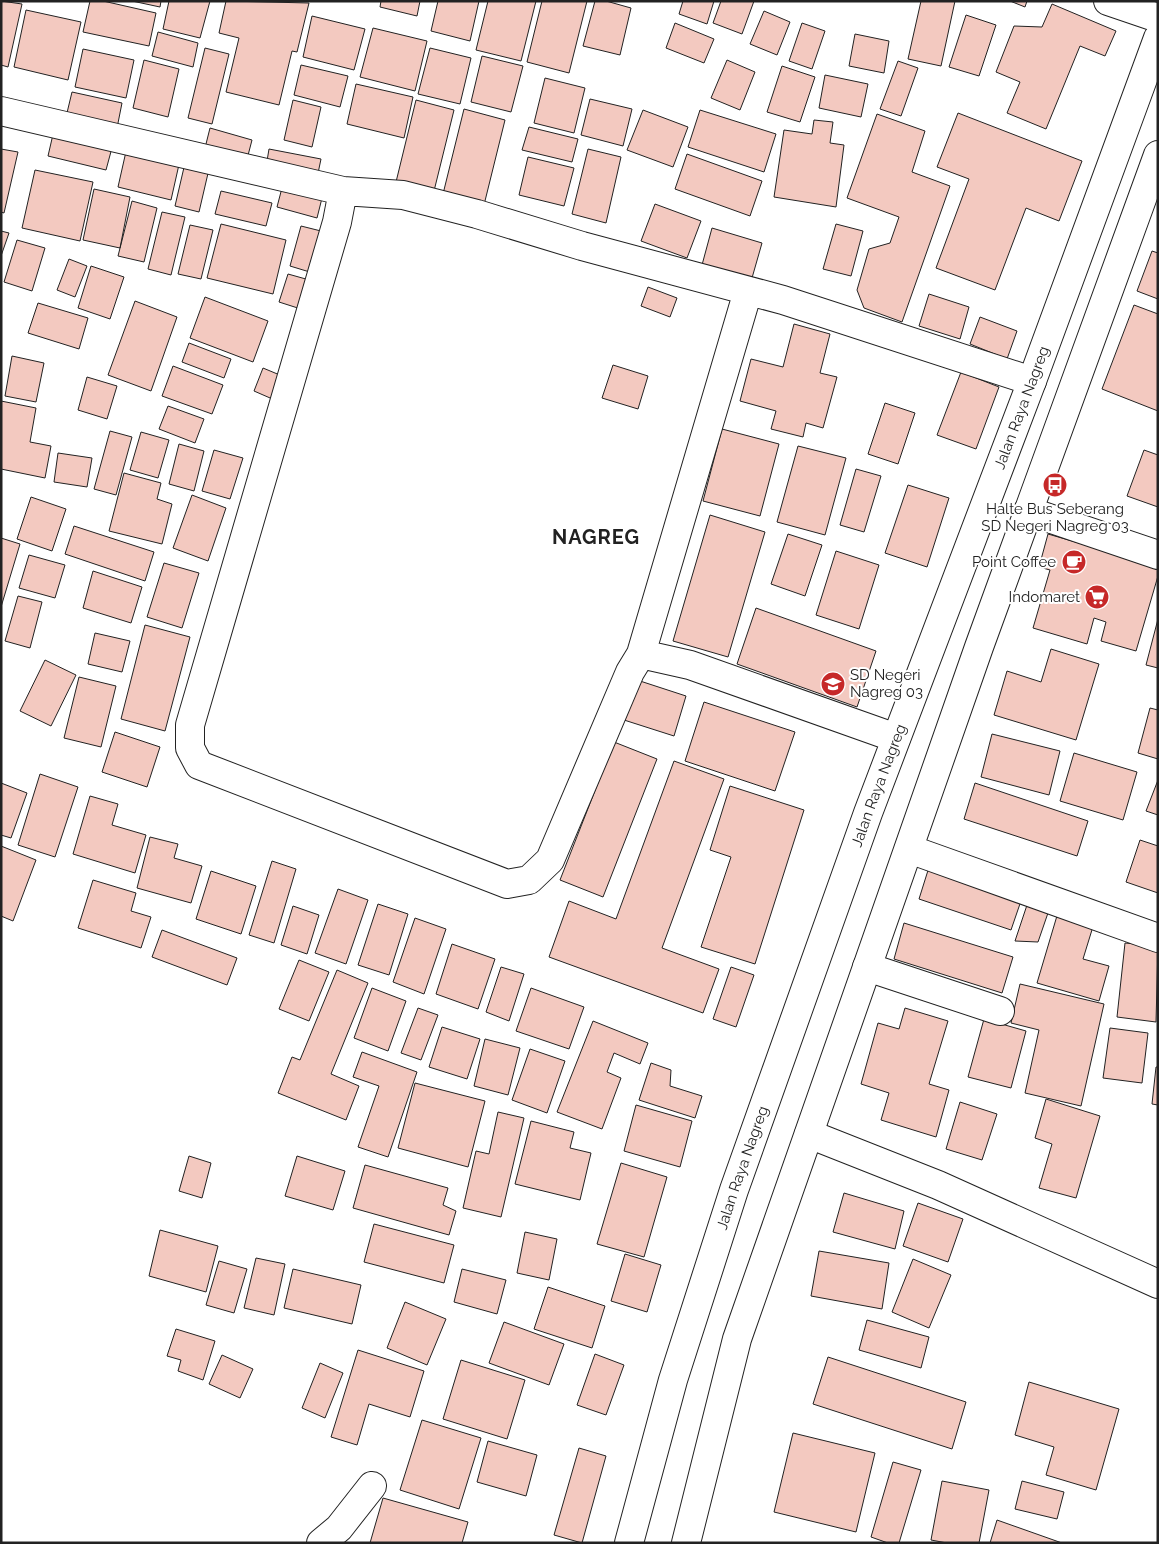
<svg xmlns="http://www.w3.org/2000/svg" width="1159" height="1544" font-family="Raleway,sans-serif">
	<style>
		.building { fill: #f3c9c0; stroke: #222 }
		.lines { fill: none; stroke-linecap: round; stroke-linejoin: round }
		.minor-casing { stroke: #222; stroke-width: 30 }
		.highway-casing { stroke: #222; stroke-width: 30 }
		.minor { stroke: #fff; stroke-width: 28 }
		.highway { stroke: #fff; stroke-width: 28 }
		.labels { text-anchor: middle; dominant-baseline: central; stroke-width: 4; stroke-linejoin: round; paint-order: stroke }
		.street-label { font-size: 15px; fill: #222; stroke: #fff }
		.poi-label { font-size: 15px; fill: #222; stroke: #fff; text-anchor: end }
		.district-label { font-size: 20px; font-weight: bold; letter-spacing: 1px; fill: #222; stroke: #fff }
	</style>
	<rect width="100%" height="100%" fill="#fff"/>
	<path class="building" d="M1,1L22,4L8,67L1,65Z
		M90,1H103L156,13L149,46L83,32Z
		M132,1H161L160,7Z
		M169,1H210L200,38L163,29Z
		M226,1L309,3L297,52L292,51L279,105L226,92L239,38L219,33Z
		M381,1H420L417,16L380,7Z
		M438,1H479L470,41L431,31Z
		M488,1H536L521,61L476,50Z
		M542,1H587L569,73L527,62Z
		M595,1H606L631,8L620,55L583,46Z
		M683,1H714L707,24L679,14Z
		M721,1H754L742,34L713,23Z
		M921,1H955L941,66L908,59Z
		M1010,1H1027L1025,7Z
		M1052,4L1116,31L1105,56L1080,46L1046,129L1007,113L1020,82L996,72L1014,26L1042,27Z
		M26,10L81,22L68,80L14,67Z
		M764,11L790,22L777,55L750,44Z
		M966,15L996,25L979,76L949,67Z
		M312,16L365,29L354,70L303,57Z
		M675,23L714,39L704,63L666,48Z
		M802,23L825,31L812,69L789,61Z
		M373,28L427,41L415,91L360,77Z
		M158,32L198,43L193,67L152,56Z
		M855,34L889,41L884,73L849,66Z
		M205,48L229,54L212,124L188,118Z
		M430,48L471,58L460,104L418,94Z
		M83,49L134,60L126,98L75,87Z
		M482,56L523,66L511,112L471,102Z
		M144,60L179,69L168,117L133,108Z
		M727,60L755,72L740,110L711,98Z
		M898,61L918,68L901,116L880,109Z
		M301,65L348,76L340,107L294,95Z
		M782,66L815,77L800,122L767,112Z
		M825,75L868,84L861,117L819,108Z
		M545,78L585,88L574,133L534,123Z
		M356,84L413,97L404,138L347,124Z
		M72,92L122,103L117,128L66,117Z
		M590,99L632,109L623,146L581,135Z
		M293,100L321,107L312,147L284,140Z
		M416,100L454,110L434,191L396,182Z
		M464,109L505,120L483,209L442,198Z
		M643,110L688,127L673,167L627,150Z
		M700,110L776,134L764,172L688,147Z
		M958,113L1082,161L1059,221L1026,208L995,290L936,268L969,179L937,167Z
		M877,114L925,131L912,172L950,186L902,322L864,308L857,290L869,249L890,243L899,217L847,198Z
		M814,120L833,122L830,143L844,145L836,207L774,197L784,130L812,134Z
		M529,127L578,139L572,162L522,150Z
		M210,128L252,140L246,163L204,152Z
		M54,130L113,144L106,170L48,156Z
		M127,147L180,160L171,200L118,187Z
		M1,149L18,152L4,213L1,212Z
		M269,149L321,159L317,178L266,167Z
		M588,149L621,157L606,223L572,214Z
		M687,154L762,181L750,216L675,189Z
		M528,157L574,168L564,206L519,195Z
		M185,163L209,169L199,212L175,206Z
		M35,170L93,182L80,241L22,228Z
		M283,184L323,194L317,218L277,207Z
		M94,189L130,197L120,248L83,240Z
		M221,191L272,203L266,226L215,214Z
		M132,201L157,208L144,262L118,256Z
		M655,204L701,221L687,258L641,241Z
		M162,212L185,217L171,275L148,269Z
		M221,224L286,240L273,294L207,278Z
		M836,224L863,231L851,276L823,269Z
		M190,225L213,230L201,279L178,274Z
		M301,226L325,232L313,273L290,266Z
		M712,228L762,243L752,278L702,265Z
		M1,231L9,233L1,256Z
		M17,240L45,248L32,291L4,282Z
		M1152,251L1158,253V299L1137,291Z
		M69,259L87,266L75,297L57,290Z
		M91,266L124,277L110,319L78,308Z
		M288,274L313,281L304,310L279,302Z
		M648,287L677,298L670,317L641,306Z
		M929,294L969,307L960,339L919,326Z
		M205,297L268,321L253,362L190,338Z
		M135,301L177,317L151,391L108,375Z
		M38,303L88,318L79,349L28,333Z
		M1134,305L1158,314V411L1102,389Z
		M980,317L1017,331L1007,359L970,344Z
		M794,324L830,334L820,373L837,377L823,428L806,423L803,437L771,429L776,411L740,401L751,359L783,367Z
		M189,343L231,359L224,378L182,362Z
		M12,356L44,363L36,402L5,396Z
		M613,365L648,376L638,409L602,398Z
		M173,366L223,385L212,414L162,396Z
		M263,368L287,378L277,401L254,391Z
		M961,372L999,387L976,449L937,435Z
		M87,377L117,386L107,419L78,410Z
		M1,401L36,408L30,442L51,446L45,478L1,469Z
		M885,403L915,413L898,464L868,454Z
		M168,406L204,419L195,443L159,429Z
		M722,429L779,444L760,516L703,501Z
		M110,431L132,437L116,495L94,489Z
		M141,432L169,440L158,478L130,470Z
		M179,444L204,451L194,491L169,484Z
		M798,446L846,458L825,535L777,522Z
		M214,450L243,458L230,499L202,491Z
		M1144,450L1158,455V507L1127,496Z
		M58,453L92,458L87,487L54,482Z
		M856,469L881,476L864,532L840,525Z
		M124,473L161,483L157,499L172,504L162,544L109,531Z
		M908,485L949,498L927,567L885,553Z
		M192,495L226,508L208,561L173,548Z
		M31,497L66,509L52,551L17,539Z
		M710,515L765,532L728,657L673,641Z
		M74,526L154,552L145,581L65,554Z
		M788,534L822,545L805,596L771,584Z
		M1048,534L1158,566V576L1136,651L1101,641L1106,622L1094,618L1087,644L1033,628L1050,570L1039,567Z
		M1,538L20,544L1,607Z
		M836,551L879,565L859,629L816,615Z
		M29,555L65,565L55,598L19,588Z
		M164,563L199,573L182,628L147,617Z
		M93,571L142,587L131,623L83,608Z
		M18,596L42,602L30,648L5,641Z
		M756,608L876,651L857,707L737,664Z
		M1158,619V668L1146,665Z
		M145,625L190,637L165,731L121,719Z
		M95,633L130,641L122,672L88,664Z
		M1051,649L1099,664L1076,740L994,715L1007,671L1041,682Z
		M45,660L76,675L51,726L20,711Z
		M79,677L116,686L101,747L64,738Z
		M637,680L686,696L674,736L624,720Z
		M704,702L795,732L775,791L685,761Z
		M1150,708L1158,710V759L1138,753Z
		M115,732L160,747L147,787L102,772Z
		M992,734L1060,751L1049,795L981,777Z
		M614,742L657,759L603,897L560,880Z
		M1074,753L1137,772L1123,820L1060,801Z
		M674,761L724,779L662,948L719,969L703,1013L549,957L569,901L616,919Z
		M40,774L78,787L55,857L18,845Z
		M1158,780V815L1146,811Z
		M1,783L27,793L11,838L1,835Z
		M975,783L1088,821L1077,856L964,819Z
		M730,786L804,810L755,964L701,947L731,857L710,850Z
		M90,796L118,804L112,825L146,835L135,873L73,854Z
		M150,837L178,844L174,858L202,866L191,903L137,888Z
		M1140,840L1158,846V893L1126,882Z
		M1,846L36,860L13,921L1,916Z
		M272,861L296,869L274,943L249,935Z
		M930,864L1023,895L1011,930L919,899Z
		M211,871L256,886L241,934L196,919Z
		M93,880L136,893L131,911L151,917L141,948L78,928Z
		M338,889L368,900L346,964L315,953Z
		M1028,902L1049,910L1038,942L1015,941Z
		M378,904L408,914L389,975L358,965Z
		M293,906L319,915L307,954L281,945Z
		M1059,909L1095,920L1083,959L1109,966L1099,1001L1037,983Z
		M415,918L446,929L424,994L393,982Z
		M904,923L1013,957L1002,993L894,959Z
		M162,930L237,958L227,985L152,957Z
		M1125,943L1158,946L1156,1022L1117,1017Z
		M452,944L495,959L478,1009L436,994Z
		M299,960L329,972L309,1021L279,1009Z
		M501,967L524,974L509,1021L486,1012Z
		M731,967L754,975L736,1027L713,1019Z
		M337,970L368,983L331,1074L359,1086L346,1120L278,1093L292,1057L300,1060Z
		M1020,984L1104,1004L1081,1106L1025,1093L1039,1030L1011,1023Z
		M372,988L406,1001L388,1051L354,1038Z
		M531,988L584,1007L569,1049L516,1031Z
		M418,1008L438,1015L421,1060L401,1053Z
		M905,1008L948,1021L929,1084L949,1090L936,1137L881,1120L889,1093L861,1084L878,1023L899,1029Z
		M984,1019L1026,1031L1011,1088L968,1077Z
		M593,1021L648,1043L640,1064L614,1053L607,1072L621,1078L602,1129L557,1112Z
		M442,1027L480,1039L467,1079L429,1067Z
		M1110,1028L1148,1033L1142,1083L1103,1078Z
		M485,1039L520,1048L508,1095L474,1086Z
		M530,1049L565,1061L547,1113L512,1100Z
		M362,1052L417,1072L388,1157L358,1147L379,1086L353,1077Z
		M651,1063L671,1070L670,1086L702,1096L695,1118L639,1100Z
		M1156,1067H1158V1105L1152,1104Z
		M415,1083L485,1101L468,1167L398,1148Z
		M1046,1099L1100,1116L1076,1198L1039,1188L1052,1144L1035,1138Z
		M960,1102L997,1114L982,1160L946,1149Z
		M636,1105L692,1121L680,1167L624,1151Z
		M498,1112L524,1118L501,1217L463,1208L476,1151L489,1154Z
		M531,1121L574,1132L570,1148L591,1153L580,1200L515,1184Z
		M189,1156L211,1163L202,1198L179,1191Z
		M297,1156L345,1171L333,1210L285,1196Z
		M621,1163L667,1177L644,1257L597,1244Z
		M365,1165L448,1188L443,1205L456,1211L449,1235L353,1208Z
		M844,1193L904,1211L895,1249L833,1232Z
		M918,1203L963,1219L948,1262L903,1246Z
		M374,1224L454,1245L444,1283L364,1262Z
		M160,1230L218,1246L206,1292L149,1276Z
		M525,1232L557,1239L549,1280L517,1273Z
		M819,1251L889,1263L882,1309L811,1296Z
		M625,1254L661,1265L647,1312L611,1301Z
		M256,1258L285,1264L274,1315L244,1308Z
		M913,1259L951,1275L929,1328L892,1312Z
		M219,1261L247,1269L234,1313L206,1305Z
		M293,1269L361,1285L352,1324L284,1308Z
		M462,1269L506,1280L497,1314L454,1302Z
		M548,1287L605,1306L592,1348L534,1329Z
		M405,1302L446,1319L427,1365L387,1348Z
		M867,1320L929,1337L921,1368L859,1350Z
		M504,1322L564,1344L549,1385L489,1363Z
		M176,1329L215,1341L203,1380L178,1371L181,1360L167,1356Z
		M358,1350L424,1371L410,1417L369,1404L357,1445L331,1437Z
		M595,1354L624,1365L606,1415L577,1405Z
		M222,1355L253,1369L240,1398L209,1384Z
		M828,1357L966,1402L952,1449L813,1404Z
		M461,1360L525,1380L507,1439L443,1419Z
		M320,1363L343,1373L325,1418L302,1408Z
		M1029,1382L1119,1409L1096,1490L1046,1475L1054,1447L1015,1435Z
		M422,1420L481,1438L459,1509L400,1490Z
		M793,1433L875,1453L856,1532L774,1512Z
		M488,1441L537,1455L526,1496L477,1482Z
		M579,1448L606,1456L582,1543L554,1535Z
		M893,1462L921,1470L899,1543H888L871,1537Z
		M942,1481L989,1490L979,1543H947L931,1540Z
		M1022,1481L1064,1492L1057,1519L1015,1509Z
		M383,1498L468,1522L462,1543H370Z
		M997,1520L1062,1543H990Z"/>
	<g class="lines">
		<defs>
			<path id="minor" d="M1108,1L1158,18
				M1,111L343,191
				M1028,511L1158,555
				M641,654L748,291
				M896,738L690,665L641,654L630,672L550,860L529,880L507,884L199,765L190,748V725L337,222L343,191L403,195L477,214L582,246L783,300L1032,381
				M909,849L1158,938
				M867,967L1000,1011
				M809,1134L938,1185L1158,1284
				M321,1543L339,1528L372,1486"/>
			<g id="highway">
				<path id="s1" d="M629,1543L673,1380L734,1190L868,813L1032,381L1158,38"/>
				<path d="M686,1543L737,1339L979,647L1158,155"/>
			</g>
		</defs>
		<use href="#minor" class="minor-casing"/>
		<use href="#highway" class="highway-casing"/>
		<use href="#minor" class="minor"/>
		<use href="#highway" class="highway"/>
	</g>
	<defs>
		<symbol id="bus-disc" viewBox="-11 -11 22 22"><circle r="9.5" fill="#c62828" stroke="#fff"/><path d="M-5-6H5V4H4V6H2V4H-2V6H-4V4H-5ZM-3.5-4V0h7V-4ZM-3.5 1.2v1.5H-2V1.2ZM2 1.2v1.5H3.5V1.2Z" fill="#fff"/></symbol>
		<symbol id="cafe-disc" viewBox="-11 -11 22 22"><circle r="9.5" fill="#c62828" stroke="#fff"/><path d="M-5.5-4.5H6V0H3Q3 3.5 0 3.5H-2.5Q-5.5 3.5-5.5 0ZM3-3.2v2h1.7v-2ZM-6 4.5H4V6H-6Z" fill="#fff"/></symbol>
		<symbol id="supermarket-disc" viewBox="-11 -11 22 22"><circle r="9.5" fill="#c62828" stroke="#fff"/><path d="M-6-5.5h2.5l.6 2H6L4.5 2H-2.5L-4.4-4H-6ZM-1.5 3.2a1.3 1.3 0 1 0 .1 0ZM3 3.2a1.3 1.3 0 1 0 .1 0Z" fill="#fff"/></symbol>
		<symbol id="school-disc" viewBox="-11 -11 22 22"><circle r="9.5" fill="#c62828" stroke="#fff"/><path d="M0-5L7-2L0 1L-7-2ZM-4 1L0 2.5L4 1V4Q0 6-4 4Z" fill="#fff"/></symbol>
	</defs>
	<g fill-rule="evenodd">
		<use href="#bus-disc" x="1041" y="471" width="28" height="28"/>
		<use href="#cafe-disc" x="1060" y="548" width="28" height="28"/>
		<use href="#supermarket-disc" x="1083" y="583" width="28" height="28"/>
		<use href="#school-disc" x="819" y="670" width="28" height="28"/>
	</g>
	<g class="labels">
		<g class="street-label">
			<text stroke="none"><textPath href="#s1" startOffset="1202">Jalan Raya Nagreg</textPath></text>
			<text stroke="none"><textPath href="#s1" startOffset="798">Jalan Raya Nagreg</textPath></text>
			<text stroke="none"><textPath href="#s1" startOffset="392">Jalan Raya Nagreg</textPath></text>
		</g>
		<g class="poi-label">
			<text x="1055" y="509" text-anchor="middle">Halte Bus Seberang<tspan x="1055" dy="17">SD Negeri Nagreg 03</tspan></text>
			<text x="1056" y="562">Point Coffee</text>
			<text x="1080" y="597">Indomaret</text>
			<text x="850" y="675" text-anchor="start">SD Negeri<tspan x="850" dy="17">Nagreg 03</tspan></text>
		</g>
		<g class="district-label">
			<text x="596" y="537">NAGREG</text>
		</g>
	</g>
	<rect width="1159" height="1544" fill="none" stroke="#222222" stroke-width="5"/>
</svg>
